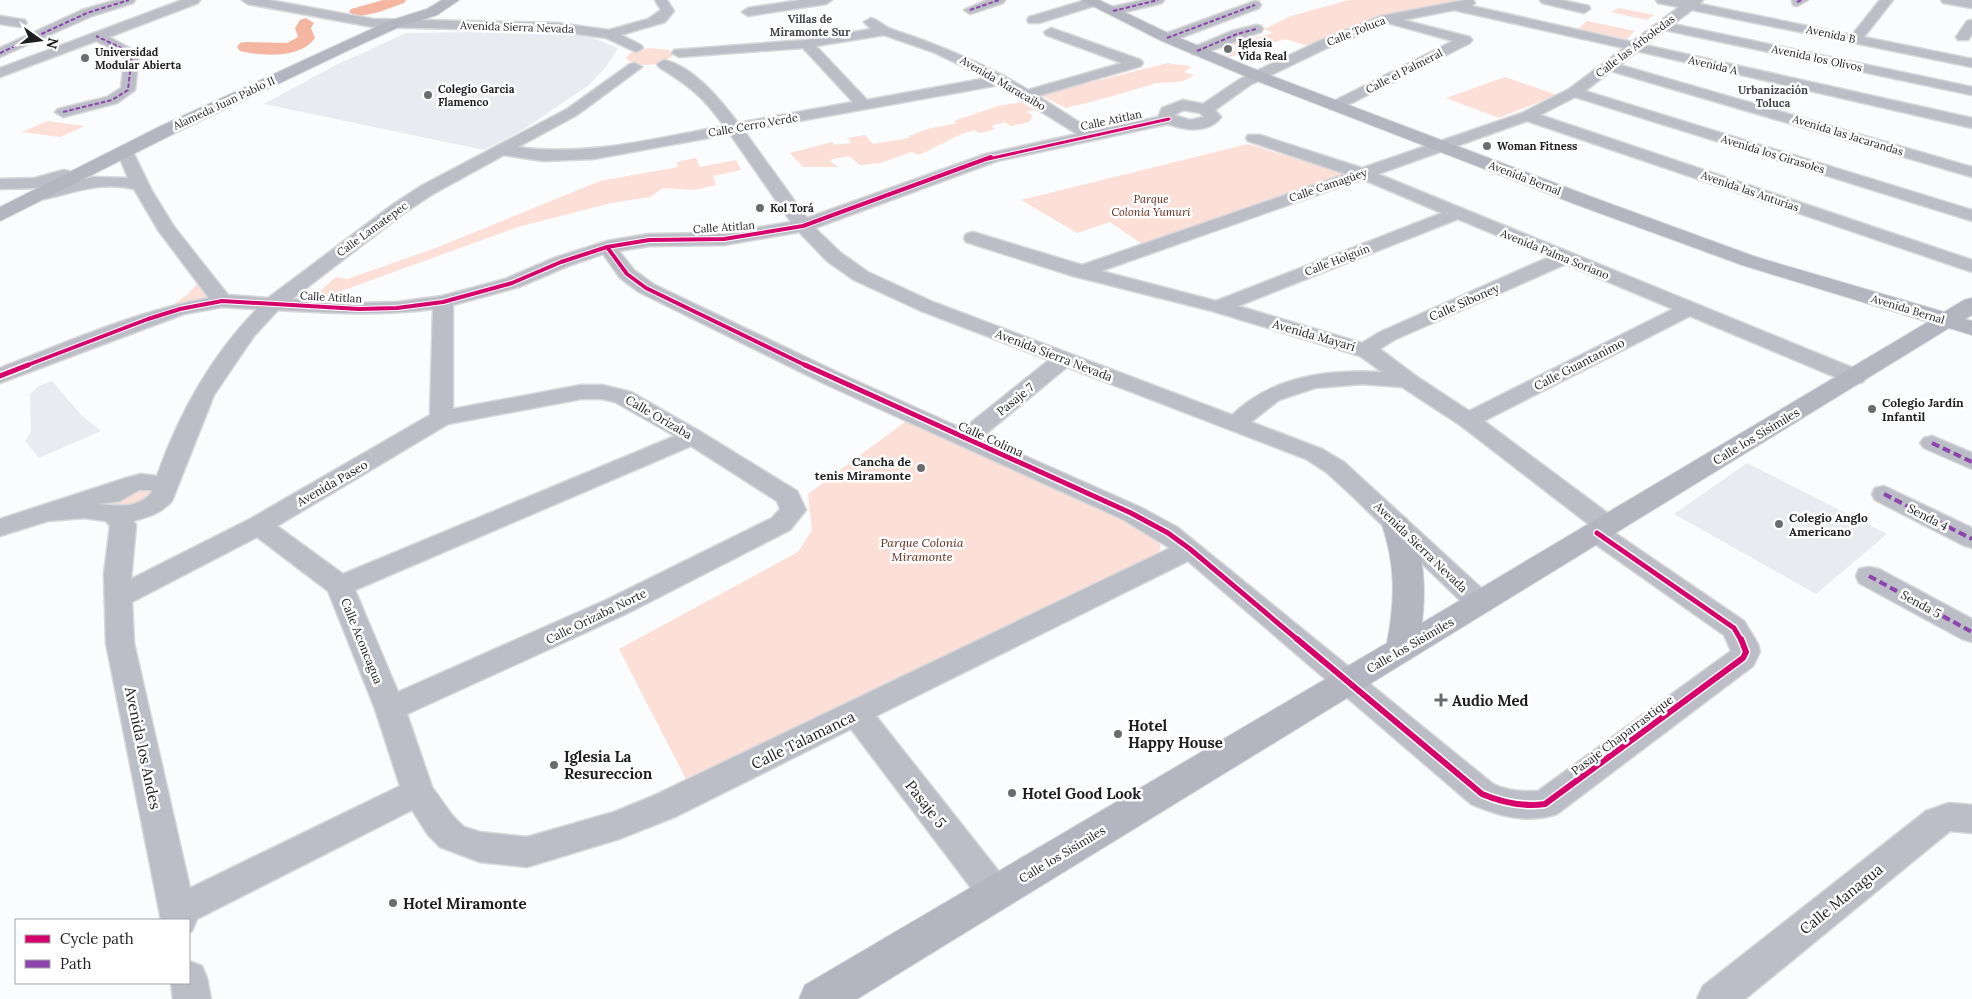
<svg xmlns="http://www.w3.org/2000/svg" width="1972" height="999" font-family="Lora,serif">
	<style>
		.built { fill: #e9ebf0 }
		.green { fill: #fcdfd6 }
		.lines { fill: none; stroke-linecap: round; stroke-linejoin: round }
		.river { fill: #f5b6a1; fill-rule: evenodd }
		.minor-casing { stroke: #d8d8da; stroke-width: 3 }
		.major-casing { stroke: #d8d8da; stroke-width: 2 }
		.minor { fill: #bbbdc7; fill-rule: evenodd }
		.major { fill: #b3b5c1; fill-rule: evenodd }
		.quiet-far1 { stroke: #8e44ad; stroke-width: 2; stroke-dasharray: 4.5 2; stroke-linecap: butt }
		.quiet { stroke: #8e44ad; stroke-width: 4; stroke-dasharray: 8 4; stroke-linecap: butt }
		.cycleway-far3-casing { stroke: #fff; stroke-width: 5 }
		.cycleway-far2-casing { stroke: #fff; stroke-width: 6 }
		.cycleway-far1-casing { stroke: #fff; stroke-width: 8 }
		.cycleway-casing { stroke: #fff; stroke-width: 9 }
		.cycleway-far3 { stroke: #d6006c; stroke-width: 3 }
		.cycleway-far2 { stroke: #d6006c; stroke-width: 4 }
		.cycleway-far1 { stroke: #d6006c; stroke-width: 5 }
		.cycleway { stroke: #d6006c; stroke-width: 6 }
		.poi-dot { fill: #6b6c6e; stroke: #fff; stroke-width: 2 }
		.labels { text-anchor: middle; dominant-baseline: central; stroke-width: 5; stroke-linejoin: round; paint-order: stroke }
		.far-neighbourhood-label { font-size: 11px; font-weight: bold; fill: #44454c; stroke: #fff }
		.far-street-label { font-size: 11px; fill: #1e1e21; stroke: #fff }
		.far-poi-label { font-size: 11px; font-weight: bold; fill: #1e1e21; stroke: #fff; text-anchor: start }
		.far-park-label { font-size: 11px; font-style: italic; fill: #5e2612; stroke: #fff }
		.street-label { font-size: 12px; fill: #1e1e21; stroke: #fff }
		.poi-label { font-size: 12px; font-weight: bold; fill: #1e1e21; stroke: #fff; text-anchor: start }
		.park-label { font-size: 12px; font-style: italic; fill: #5e2612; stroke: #fff }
		.near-poi-label { font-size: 15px; font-weight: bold; fill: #1e1e21; stroke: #fff; text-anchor: start }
		.near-street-label { font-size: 15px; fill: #1e1e21; stroke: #fff }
	</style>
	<rect width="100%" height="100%" fill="#fbfcfd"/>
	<path class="built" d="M542,31L585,35L618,48L606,67L589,85L521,131L484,150L264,104L332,67L406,33Z
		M52,381L81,415L101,431L39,458L25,441L31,432L30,394L39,386Z
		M1747,463L1887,534L1816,594L1674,514Z"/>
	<path class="green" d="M1349,0H1479L1389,15L1363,23L1309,46L1285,39L1229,57L1226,56L1240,47L1231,44L1273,33L1264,29L1291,16Z
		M1619,8L1654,15L1647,20L1611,12Z
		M1587,21L1635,31L1627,39L1578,29Z
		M649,48L669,50L673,55C663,66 636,69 626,58L630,53Z
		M1168,63C1175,66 1181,63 1192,67L1184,72L1194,75C1179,86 1170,80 1153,84C1124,93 1096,101 1066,108L1040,95Z
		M1505,77L1557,95L1499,118L1446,98Z
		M1022,102L1034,110L1027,112L1033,116L1029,122L1011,126L1004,122L991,126L995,129L980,133L974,130L959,135L919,155L912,152L880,163L860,165L849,156L829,160L838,167H803L790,153L832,142L835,145L851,143L848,138L865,135L873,144L909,138V136L928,129L957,123L954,121L998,106Z
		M47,121L85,126L60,137L22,132Z
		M1248,144L1349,175L1145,246L1110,222L1077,233L1021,200Z
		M696,158L700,167L736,160L741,170L713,176L716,185L694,190L663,188L650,197L611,203L518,227L322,298L318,295L319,292L336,277L347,279L433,249L600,181L678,167L677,162Z
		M197,284L215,300L165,310L187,295Z
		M909,419L1144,529L1155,535L1161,547L1156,557L688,783L619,649L798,552L812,530L808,494Z
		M154,488L145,504L112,508L111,505C116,487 140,490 154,488Z"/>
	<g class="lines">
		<path class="river" d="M383,0H406L404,3L379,12L357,17L349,12L351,9Z
			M306,18L314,23L311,28L315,38C301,59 262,56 240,51L237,47L240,43L246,42L287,43L298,37L295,28L300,20Z"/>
		<defs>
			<path id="minor" d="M116,0H135L133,3L92,16L0,57V48L82,10Z
				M182,0H200L198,3L109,37L139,53L135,90L117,103L63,117L55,112L58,109L107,97L121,88L125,55L96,41L0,77V68Z
				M242,0H269L373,19L557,23L609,30L648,19L661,10L655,0H667L674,11L665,22L621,35L641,45L643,48L636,52L606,38L557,31L373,27L248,4Z
				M801,0H832L826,4L748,16L742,12L748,8Z
				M987,0H1005L1003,3L970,14L964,10Z
				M1086,0H1098L1099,2L1097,5L1039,23H1029L1027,20L1029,17Z
				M1143,0H1164L1162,3L1113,15L1107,11L1108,8Z
				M1465,0H1473L1475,3L1472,6L1632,42L1679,7L1658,3L1656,0H1703L1700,4L1852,35L1880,0H1893L1864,37L1972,59V67L1692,10L1673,24L1972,87V95L1665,30L1645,45L1972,118V128L1637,51L1620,65L1972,167V177L1611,71L1585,91L1972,210V221L1575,97L1540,115L1972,260V272L1527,121L1378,174L1863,372L1866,377L1863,382L1855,384L1847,382L1690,316L1484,421L1617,520L1621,526L1615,533L1744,621L1758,644L1760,652L1753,666L1557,814C1527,824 1499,816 1471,804L1188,561L876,716L1008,883L1013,894L1008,905L996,910L984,905L851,729L677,816L619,839L527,867L480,862L440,847L428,835L412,810L197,919L192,931L189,933V920H161L106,643L104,574L110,526L106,521L84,518L48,521L0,536V519L126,478L141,474L157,476C179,414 211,356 257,309L222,307L184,314L0,383V368C68,342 136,311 209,298L158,230L134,189C102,181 75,192 45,199L39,198L36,194L39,190L93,177L128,178L117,151L119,148H131L152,191L175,228L228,295L268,298L392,205L421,186L567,109L630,64L635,63L642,67L577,115L518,147C587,157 656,138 724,126C703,96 689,86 659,67L657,64L664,60C694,67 720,99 738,123L853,102L803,48L679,57L672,53L674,50L806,40L871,29L864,22L871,18C879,20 883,26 891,29C939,45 984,63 1028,90L1122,63L1046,35L1044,32L1051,28L1141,60L1143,63L1141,66L1038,96L1093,131L1158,117L1162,108L1183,100L1203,104L1240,79L1317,42L1381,16ZM1454,10L1624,48L1569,89L1522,113L1362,168L1260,135H1248L1246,138L1248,141L1346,174L1082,265L973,232L966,234L964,238L966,242L1073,276L1212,311L1360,356L1382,372C1328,369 1273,376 1232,415L933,302L868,272L841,253L815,228L997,161L1168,124C1184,130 1209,134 1221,117L1215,110L1250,85L1327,48L1388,23L1453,41L1330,103L1327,106L1330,109H1340L1470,43L1472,40L1470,37L1403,20ZM884,35L933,52L987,78L867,100L816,46ZM999,85L1077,134L986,154L807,218L744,131ZM1184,110L1200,113L1204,117L1190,120L1174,115ZM730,134L791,222L724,233L649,234L607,241L554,258L505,279L442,296L397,302L359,303L292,299L404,213L433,194L504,155L543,161L593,159ZM1362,179L1442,213L1216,301L1101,271ZM1458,219L1549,257L1380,332L1362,343L1238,306ZM799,232L827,261L854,280L919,310L1049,360L963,429L841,374L653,284L634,270L619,251L649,246L724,245ZM603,254L620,278L639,292L825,384L1122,519L1170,548L653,796L614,812L527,837L480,832L464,827L452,815L432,787L407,714L626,614L790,530L806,510L797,491L701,432L631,392L602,385H581L453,409V305L519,287L568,266ZM1566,264L1673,309L1469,411L1416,376L1380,349L1394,340ZM433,309L430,415L250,519L131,579L136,525L133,521C149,517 161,513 172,501L214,395L254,336L278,310C331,313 381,316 433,309ZM1067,367L1306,459L1326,472L1348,492L1470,610L1480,613L1490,610L1494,603L1490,596L1344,462L1322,449L1251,422L1279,400L1315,388L1362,384L1402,387L1460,425L1591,526L1584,533L1588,539L1724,635L1731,651L1538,791C1522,792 1508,791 1493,784L1177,527L1140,507L982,437ZM581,399H602L615,402L675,436L343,574L277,526L448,424ZM691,446L777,501L780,509L772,518L606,600L398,692L355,590ZM139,490H151L152,492C138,509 119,506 99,504L120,501ZM257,537L328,591L375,709L400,786L190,888L134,643L132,602Z
				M1540,0H1562L1589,6L1590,9L1584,13L1542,3Z
				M1792,0H1808L1797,6L1793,5Z
				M1941,0H1972V8L1943,3Z
				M1255,1L1259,2L1261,5L1259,8L1172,41L1167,42L1160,38L1162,35Z
				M0,16L25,20L27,23L20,27L0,24Z
				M1972,20V34L1968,40H1958L1956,37L1967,21Z
				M1256,25L1261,26L1263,29L1261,32C1246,36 1203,57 1192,54L1190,51L1192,48L1232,31Z
				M63,170L69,171L71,175L69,179L36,188L0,189V179L35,178Z
				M1932,436L1972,453V469L1924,448L1920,443L1924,438Z
				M1884,486L1972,528V548L1963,545L1875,500L1872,494L1875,488Z
				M1869,567L1879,569L1972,619V642L1962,639L1859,583L1856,576L1859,569Z
				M1949,803L1972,805V833L1950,831L1745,999H1697L1703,986L1926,811Z
				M189,961L202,966L207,978L211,999H173L171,983H189Z"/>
			<path id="major" d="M442,0H459L437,15L399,27L353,48L173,134L0,221V207L161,126L389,21L427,9Z
				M1081,0H1099L1172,35L1264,73L1589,196L1756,257L1944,312L1964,300L1972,298V315L1965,319L1972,321V335L1949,328L857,999H799L805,985L1387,643C1395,601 1396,566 1382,525L1386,518L1396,516L1406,518C1425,549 1426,588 1422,623L1928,322L1742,265L1575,204L1252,79L1162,41Z"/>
		</defs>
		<use href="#minor" class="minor-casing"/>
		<use href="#major" class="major-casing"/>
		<use href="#minor" class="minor"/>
		<use href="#major" class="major"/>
		<path class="quiet-far1" d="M1797,2L1802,0
			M970,10L999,0
			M1113,11L1158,0
			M1167,38L1255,5
			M1197,51L1237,34L1256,29
			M0,53L87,13L129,0
			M63,112L112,100L128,90L132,53L96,36"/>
		<path class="quiet" d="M1932,443L1972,462
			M1884,494L1972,539
			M1869,576L1972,632"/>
		<defs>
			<path id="cycleway-far3" d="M988,159L1169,119"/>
			<path id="cycleway-far2" d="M607,247L627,274L646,288L807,366
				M25,366L148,319L180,309L222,301L359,309L397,308L443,302L512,283L561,262L607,247L649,240L724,239L803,226L991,157"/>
			<path id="cycleway-far1" d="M805,365L1131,513L1168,533L1190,549L1298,640
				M0,376L28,365
				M1597,533L1734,628L1741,640"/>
			<path id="cycleway" d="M1297,639L1482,794C1503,803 1522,807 1545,804L1743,658L1746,652L1741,639"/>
		</defs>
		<use href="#cycleway-far3" class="cycleway-far3-casing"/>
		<use href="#cycleway-far2" class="cycleway-far2-casing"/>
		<use href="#cycleway-far1" class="cycleway-far1-casing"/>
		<use href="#cycleway" class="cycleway-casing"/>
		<use href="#cycleway-far3" class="cycleway-far3"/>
		<use href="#cycleway-far2" class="cycleway-far2"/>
		<use href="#cycleway-far1" class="cycleway-far1"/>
		<use href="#cycleway" class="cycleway"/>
	</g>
	<g class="poi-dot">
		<circle cx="1228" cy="49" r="5"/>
		<circle cx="85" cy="58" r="5"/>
		<circle cx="428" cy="95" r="5"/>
		<circle cx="1487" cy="146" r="5"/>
		<circle cx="760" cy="208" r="5"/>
		<circle cx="1872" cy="409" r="5"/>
		<circle cx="921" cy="468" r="5"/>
		<circle cx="1779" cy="524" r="5"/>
		<path d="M1438.5 692.5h5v5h5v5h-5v5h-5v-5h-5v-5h5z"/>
		<circle cx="1118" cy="734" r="5"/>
		<circle cx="554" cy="765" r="5"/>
		<circle cx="1012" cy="793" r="5"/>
		<circle cx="393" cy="903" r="5"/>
	</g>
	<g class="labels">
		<g class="far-neighbourhood-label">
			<text x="810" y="19">Villas de<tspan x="810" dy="13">Miramonte Sur</tspan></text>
			<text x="1773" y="90">Urbanización<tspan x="1773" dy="13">Toluca</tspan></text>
		</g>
		<g class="far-street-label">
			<text transform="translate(517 27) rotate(2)">Avenida Sierra Nevada</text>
			<text transform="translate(1356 31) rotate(-22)">Calle Toluca</text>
			<text transform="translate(1831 34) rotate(12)">Avenida B</text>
			<text transform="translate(1635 46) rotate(-37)">Calle las Arboledas</text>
			<text transform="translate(1817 58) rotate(12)">Avenida los Olivos</text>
			<text transform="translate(1713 65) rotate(13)">Avenida A</text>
			<text transform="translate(1404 71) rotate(-27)">Calle el Palmeral</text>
			<text transform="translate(1003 83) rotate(30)">Avenida Maracaibo</text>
			<text transform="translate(224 103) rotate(-25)">Alameda Juan Pablo II</text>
			<text transform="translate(1111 120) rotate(-12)">Calle Atitlan</text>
			<text transform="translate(753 125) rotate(-10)">Calle Cerro Verde</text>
			<text transform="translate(1848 135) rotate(17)">Avenida las Jacarandas</text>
			<text transform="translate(1773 154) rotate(17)">Avenida los Girasoles</text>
			<text transform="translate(1525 178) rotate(21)">Avenida Bernal</text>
			<text transform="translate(1328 185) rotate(-19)">Calle Camagüey</text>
			<text transform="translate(1750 191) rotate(19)">Avenida las Anturias</text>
			<text transform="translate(724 227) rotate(-4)">Calle Atitlan</text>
			<text transform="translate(372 229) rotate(-36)">Calle Lamatepec</text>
			<text transform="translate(1555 254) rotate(22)">Avenida Palma Soriano</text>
			<text transform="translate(1337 260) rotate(-21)">Calle Holguín</text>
			<text transform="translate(331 297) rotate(3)">Calle Atitlan</text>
			<text transform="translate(1908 309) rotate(17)">Avenida Bernal</text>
		</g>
		<g class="far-poi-label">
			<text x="1238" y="43">Iglesia<tspan x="1238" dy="13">Vida Real</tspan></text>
			<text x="95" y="52">Universidad<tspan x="95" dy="13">Modular Abierta</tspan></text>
			<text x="438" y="89">Colegio Garcia<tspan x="438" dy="13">Flamenco</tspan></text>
			<text x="1497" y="146">Woman Fitness</text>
			<text x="770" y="208">Kol Torá</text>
		</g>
		<g class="far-park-label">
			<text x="1151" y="199">Parque<tspan x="1151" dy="13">Colonia Yumuri</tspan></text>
		</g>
		<g class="street-label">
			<text transform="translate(1464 302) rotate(-24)">Calle Siboney</text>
			<text transform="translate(1314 335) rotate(16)">Avenida Mayarí</text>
			<text transform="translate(1054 355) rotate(21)">Avenida Sierra Nevada</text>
			<text transform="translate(1579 364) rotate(-27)">Calle Guantanimo</text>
			<text transform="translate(1015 399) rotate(-39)">Pasaje 7</text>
			<text transform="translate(659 417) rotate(30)">Calle Orizaba</text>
			<text transform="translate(1756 436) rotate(-31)">Calle los Sisimiles</text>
			<text transform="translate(991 439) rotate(24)">Calle Colima</text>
			<text transform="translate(332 483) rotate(-30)">Avenida Paseo</text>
			<text transform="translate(1928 517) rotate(27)">Senda 4</text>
			<text transform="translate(1421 547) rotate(44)">Avenida Sierra Nevada</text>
			<text transform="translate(1921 604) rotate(29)">Senda 5</text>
			<text transform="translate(596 616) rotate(-26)">Calle Orizaba Norte</text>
			<text transform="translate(362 641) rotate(68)">Calle Aconcagua</text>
			<text transform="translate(1410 645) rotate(-30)">Calle los Sisimiles</text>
			<text transform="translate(1622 735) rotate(-37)">Pasaje Chaparrastique</text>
			<text transform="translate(1062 854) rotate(-31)">Calle los Sisimiles</text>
		</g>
		<g class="poi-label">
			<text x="1882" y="402">Colegio Jardín<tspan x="1882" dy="14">Infantil</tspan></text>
			<text x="911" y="461" text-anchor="end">Cancha de<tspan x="911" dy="14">tenis Miramonte</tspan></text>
			<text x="1789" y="517">Colegio Anglo<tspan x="1789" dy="14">Americano</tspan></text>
		</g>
		<g class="park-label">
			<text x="922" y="542">Parque Colonia<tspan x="922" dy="14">Miramonte</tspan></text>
		</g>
		<g class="near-poi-label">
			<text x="1452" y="700">Audio Med</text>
			<text x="1128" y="725">Hotel<tspan x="1128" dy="17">Happy House</tspan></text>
			<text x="564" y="756">Iglesia La<tspan x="564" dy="17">Resureccion</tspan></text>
			<text x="1022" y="793">Hotel Good Look</text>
			<text x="403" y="903">Hotel Miramonte</text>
		</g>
		<g class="near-street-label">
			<text transform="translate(803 740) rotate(-26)">Calle Talamanca</text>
			<text transform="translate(143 748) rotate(78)">Avenida los Andes</text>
			<text transform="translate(926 804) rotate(52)">Pasaje 5</text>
			<text transform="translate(1841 899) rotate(-39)">Calle Managua</text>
		</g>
	</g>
	<rect x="15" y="919" width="175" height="65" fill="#ffffff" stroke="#a5a5a6"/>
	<rect x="25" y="935" width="25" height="8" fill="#d6006c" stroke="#a5a5a6"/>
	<text x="60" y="944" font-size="15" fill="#1e1e21">Cycle path</text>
	<rect x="25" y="960" width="25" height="8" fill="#8e44ad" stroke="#a5a5a6"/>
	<text x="60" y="969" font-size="15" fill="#1e1e21">Path</text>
	<g transform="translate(40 40) rotate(104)" stroke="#ffffff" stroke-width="4" paint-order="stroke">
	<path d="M0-4L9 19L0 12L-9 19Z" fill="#1e1e21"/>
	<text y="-8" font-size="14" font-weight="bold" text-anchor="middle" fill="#1e1e21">N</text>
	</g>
</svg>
